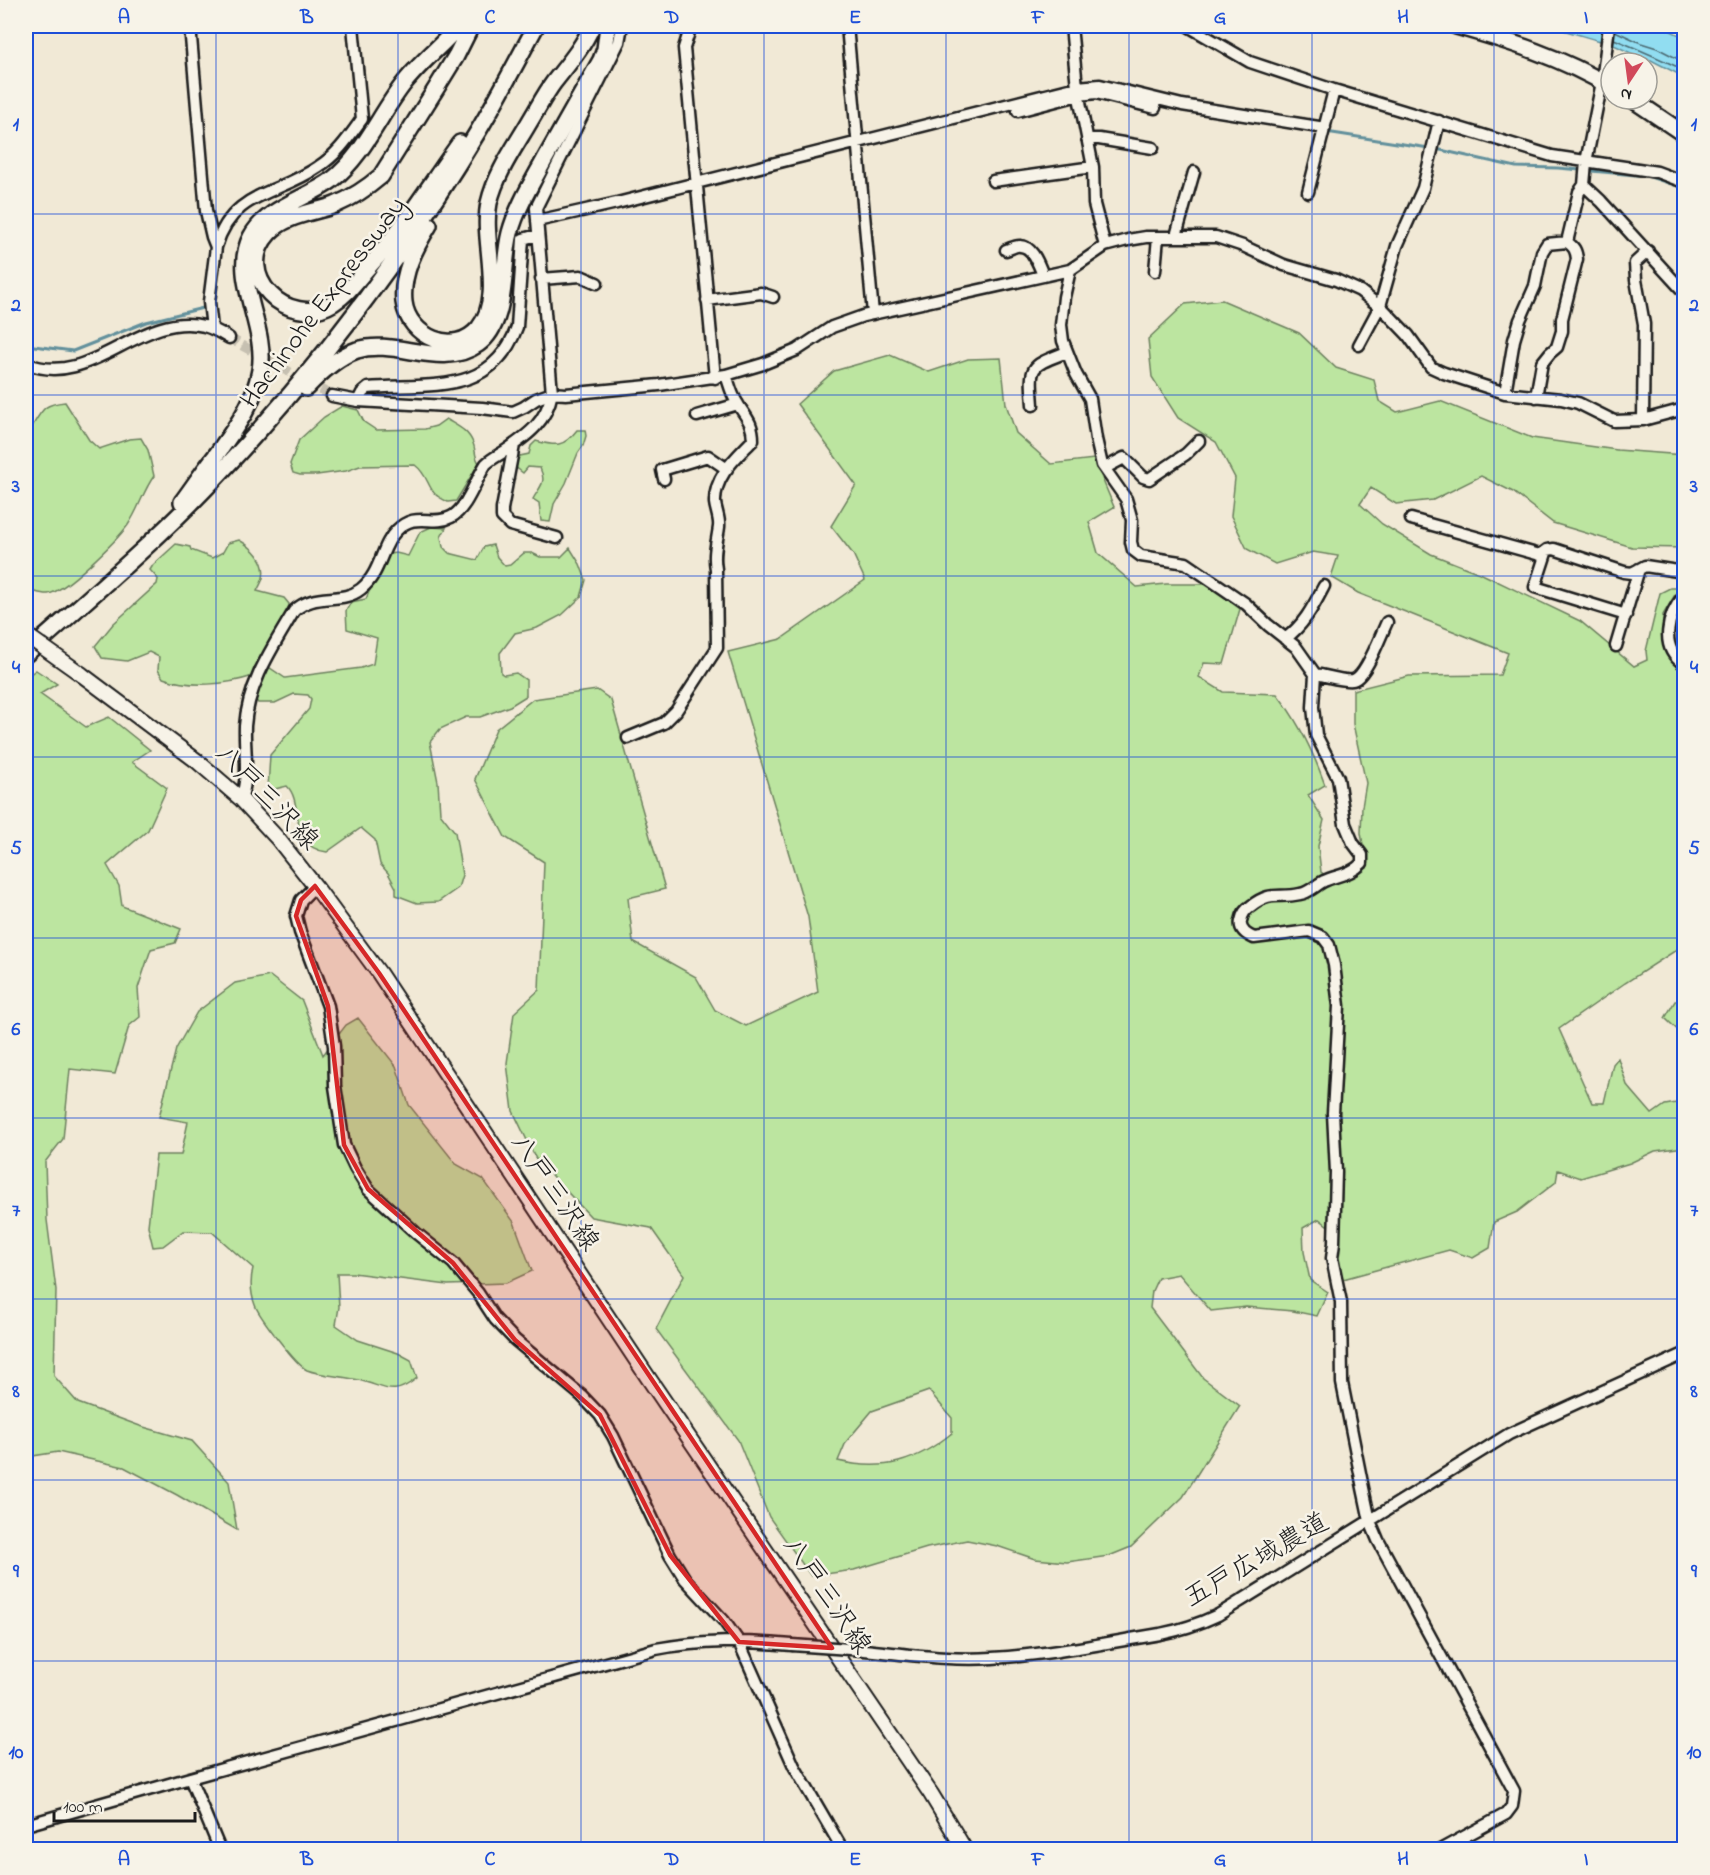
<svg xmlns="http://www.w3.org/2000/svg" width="1710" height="1875" font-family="'Indie Flower','Klee One',sans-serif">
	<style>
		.green { fill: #bce5a0; stroke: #6c805e; stroke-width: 1.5; fill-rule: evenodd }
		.water { fill: #91ddf1; stroke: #62909c; stroke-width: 1.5 }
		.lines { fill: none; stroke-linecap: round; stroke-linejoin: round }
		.shore { stroke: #4b6971; stroke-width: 1.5 }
		.stream { stroke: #62909c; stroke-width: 3 }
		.minor-tunnel { stroke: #c6c0b1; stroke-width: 10; stroke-dasharray: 10 5; stroke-linecap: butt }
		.minor-casing { stroke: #1c1c1c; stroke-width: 15 }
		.major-casing { stroke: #1c1c1c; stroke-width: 18 }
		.highway-casing { stroke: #1c1c1c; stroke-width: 20 }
		.minor { stroke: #f7f3e8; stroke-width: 10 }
		.major { stroke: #f7f3e8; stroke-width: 14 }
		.highway { stroke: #f7f3e8; stroke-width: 15 }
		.minor-bridge-casing { stroke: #1c1c1c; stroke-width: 15; stroke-linecap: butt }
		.major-bridge-casing { stroke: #1c1c1c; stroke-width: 18; stroke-linecap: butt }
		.minor-bridge { stroke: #f7f3e8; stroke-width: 10 }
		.major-bridge { stroke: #f7f3e8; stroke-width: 14 }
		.marked { fill: #d62828; fill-opacity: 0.2; stroke: #d62828; stroke-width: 4.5; stroke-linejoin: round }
		.grid { fill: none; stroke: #1d4ed8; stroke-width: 1.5; stroke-opacity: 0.55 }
		.labels { text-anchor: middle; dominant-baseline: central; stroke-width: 5; stroke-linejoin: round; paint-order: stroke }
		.street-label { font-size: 27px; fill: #1c1c1c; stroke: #f7f3e8 }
		.neatline { fill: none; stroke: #1d4ed8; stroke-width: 2 }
		.grid-label { font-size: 20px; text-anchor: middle; font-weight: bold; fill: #1d4ed8 }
	</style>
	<rect width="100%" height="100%" fill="#f1e9d6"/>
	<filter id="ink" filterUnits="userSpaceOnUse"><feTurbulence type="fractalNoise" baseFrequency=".0167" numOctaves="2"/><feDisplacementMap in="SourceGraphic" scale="12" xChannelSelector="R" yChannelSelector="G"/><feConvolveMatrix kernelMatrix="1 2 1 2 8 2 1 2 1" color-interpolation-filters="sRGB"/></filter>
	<g filter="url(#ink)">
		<path class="green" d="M1222,300L1299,333L1336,368L1374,380L1379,401L1397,412L1440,401L1532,438L1617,450L1684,455V548L1632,547L1553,523L1513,492L1481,476L1433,500L1396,504L1371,488L1360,504L1382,524L1431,554L1482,574L1580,621L1634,666L1647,660L1646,651L1660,593L1670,588H1679L1663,615V637L1665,651L1684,670V945L1625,983L1559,1029L1592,1103H1604L1613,1064L1618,1058L1627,1085L1652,1114L1665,1105L1682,1102L1684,1106V1147L1655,1151L1630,1163L1581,1178L1558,1170L1556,1182L1517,1212L1494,1222L1490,1248L1473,1258L1449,1250L1343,1279L1328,1226L1319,1219L1303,1228L1304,1252L1310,1280L1328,1292L1317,1316L1293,1311L1246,1307L1211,1311L1179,1274L1158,1278L1152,1291L1150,1308L1203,1378L1240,1406L1183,1497L1131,1547L1109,1556L1067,1562L1035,1559L997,1546L967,1540L927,1548L854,1570L811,1576L769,1517L738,1440L656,1329L684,1275L651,1228L591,1217L536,1159L513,1111L507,1063L514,1013L539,990L544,862L505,837L475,779L496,729L533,699L597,690L611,700L665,889L628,898L633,942L696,977L715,1010L746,1026L818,992L808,917L728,652L781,639L865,580L853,554L831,526L856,485L797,404L834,371L890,355L929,372L968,359L1001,358L1006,404L1016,433L1051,464L1094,459L1114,507L1089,522L1098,553L1137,587L1166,584H1207L1240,609L1224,664L1204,663L1199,677L1223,692L1277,694C1299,722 1313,751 1325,785L1308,795L1324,820L1318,846L1321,872L1329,878L1348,877L1367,868L1361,833L1362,807L1366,783L1353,724V690L1409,676L1500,675L1508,653L1358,593L1331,577L1338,556L1313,552L1275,564L1247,549L1231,516L1235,478L1216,442L1178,418L1152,377L1148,339L1185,304ZM929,1391L952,1418V1433C916,1462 884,1472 838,1461L846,1442L872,1411Z
			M65,402L89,440L99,449L129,439L141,438L148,450L154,476C143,491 139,509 128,525C117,540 65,592 48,594C42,595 32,590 26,590V422L33,425C43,408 45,404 65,402Z
			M342,406L358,410L364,422L376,430L425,429L436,426L446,419C457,426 468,430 473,443C476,450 474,456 479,463L456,501L448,502C444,500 438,497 435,494C427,485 427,474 415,465L360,466L346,471L317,475H300L293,473L290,464L299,440L324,417Z
			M577,430H585L586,436L583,446L578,453L566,483L554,504L550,522L541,521L539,503L533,499C540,486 547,483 540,468L528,467L523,473L514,466L520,456L529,454L531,446L536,441C556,446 563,448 577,430Z
			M431,527L446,528L441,537L443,547L449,553L477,560L484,547L493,545L497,557L505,566L510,565L524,553H532L540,557H561L570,548L580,564L586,580L581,597L562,615L537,628L515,633L500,653L501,673L504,675L516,673L526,680V696L510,706L480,717H466L440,729L430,742L438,782L440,813L455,832L462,875L458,888L438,902L417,903L396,895V888L388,873L380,864L375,840L361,828L327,852C287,847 305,804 287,786L275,789L268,788L270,755L309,709L311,699L308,695L294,694L275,703H258L254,698L267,666L285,678L361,668L373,664L377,638L347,629L346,611L351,602L366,599L371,587L389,554L396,553L408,556L420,532Z
			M239,540C252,547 267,561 263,578C262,582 259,587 257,591L284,598L289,604L288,610L260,660L253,676C226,685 190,688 163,678L158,670L159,657L149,652L127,661L102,658L95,646L113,624L157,584L158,579L150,570L153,565L176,544L190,547L191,550L212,558L223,552L228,543Z
			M36,670L57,684L40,694L86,727L109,717L150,750L132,762L167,788L148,830L107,865L119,886L122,906L181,929L175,943L151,949L138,988L140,1017L129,1026L115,1074L70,1069L63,1139L45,1162L47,1220L56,1290L54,1376L78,1403L140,1426L192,1441L229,1482L237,1530L177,1495L124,1467L58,1452L26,1457V677Z
			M270,976L302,1001L323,1055L346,1025L358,1018L396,1066L409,1105L456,1164L483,1179L514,1222L532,1271L506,1283L448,1285L353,1273H337L339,1307L336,1325L358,1340L398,1353L411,1360L417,1378C394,1397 387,1388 362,1381C345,1376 322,1376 307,1370C296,1365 259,1316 255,1305C250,1292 250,1281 253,1268L212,1232L183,1231L163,1246L153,1247L148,1226L156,1155H181L188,1122L159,1117L176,1049L197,1012L235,983Z
			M1675,1001H1684V1036L1665,1018Z"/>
		<path class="water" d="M1549,26H1660L1684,37V77L1651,60L1637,56L1614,45Z"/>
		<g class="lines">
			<path class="shore" d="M1615,31L1641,43L1657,48L1684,62
				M1614,39C1638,49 1661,59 1684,70"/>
			<path class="stream" d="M1326,132L1429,148
				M1436,149L1516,167L1558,168L1647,176L1684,188
				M26,345L73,351L146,322L207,307"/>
			<path class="minor-tunnel" d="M229,338L332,396"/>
			<defs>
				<path id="minor" d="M190,26L206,211L212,237L216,247L209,302L212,328
					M691,26L684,48L715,378
					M847,26L873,314
					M1071,26L1077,87L1093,167L1094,204L1105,246
					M1188,26L1250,62L1334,90L1552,156L1638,169L1657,172L1684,182
					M1609,26L1602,82L1586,162L1584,185L1601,201L1684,292
					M1018,111L1079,95L1096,93L1155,108
					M1087,139H1099L1153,148
					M993,181L1093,167
					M1308,192L1334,90
					M537,221L617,203L1077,87L1100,85L1182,105L1325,128
					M1176,236L1194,172
					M216,247C232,191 278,195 318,167C337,155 349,137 362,119L353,26
					M1006,250C1010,249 1016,245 1020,246C1033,246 1039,266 1043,275
					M1070,270L1064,297L1061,325L1063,341L1076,374L1090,399L1096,439L1102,465L1126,499L1132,520L1131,542L1133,550L1141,556L1186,563L1246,604L1268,625L1296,647L1315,674L1313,707L1316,735L1338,778L1345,824L1353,843L1362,855V863C1352,874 1338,875 1324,881C1316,885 1309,893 1300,894C1278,899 1272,890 1251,906C1246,909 1242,915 1241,921C1239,930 1247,935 1254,938L1309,931L1323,937L1329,945L1334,965L1339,1006L1333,1113L1336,1172L1334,1243L1332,1258L1341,1302L1342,1383L1363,1488L1370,1521L1378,1540L1514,1791L1512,1806L1506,1814L1440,1850
					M1155,271L1158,237
					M541,279L581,276L597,283
					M707,300L761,293L773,297
					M1359,345L1380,306L1397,246L1423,188L1439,121
					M26,363C90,391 140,310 204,326C213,328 221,333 229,338
					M1505,393L1514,340L1520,320L1535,286L1542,252L1547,244L1567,242L1579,192L1584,185
					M332,396L358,401L482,408L513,412L524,407L536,399L552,393L566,394L659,385L726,375L763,364L797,350L832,327L863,316L1070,270L1105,246L1128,240L1146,237H1216L1243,246L1284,265L1336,280L1360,291L1384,310L1408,335L1431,367L1444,373L1505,393L1561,399L1578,403L1614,421L1643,420L1684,409
					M1536,397L1542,363L1550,353L1557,347L1562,331V319L1577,259C1576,250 1574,247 1567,242
					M358,401L362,393L368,388C427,383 492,397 517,327L523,239L537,235
					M1033,405C1030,364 1029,367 1067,352
					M697,416L738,404
					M1643,420L1644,324L1636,280L1635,263L1648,251
					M514,445L502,509V517L510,525L557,538
					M1105,468L1124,458L1143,477L1149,479L1186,454L1199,441
					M664,479L662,470L708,456L727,469
					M1411,519L1540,555L1547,550L1554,549L1624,572L1632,573L1645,566L1684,572
					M1547,550L1535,587L1626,615
					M1684,596C1667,615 1659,648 1684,664
					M1285,639C1304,625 1313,607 1324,586
					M1616,646L1639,569
					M1315,674C1324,675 1345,682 1353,680C1366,677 1381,634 1387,622
					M628,738L664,723L676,711L717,648L716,569C713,554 717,542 719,527C720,519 716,511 715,503C714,476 736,458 753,440C753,420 743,415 735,399C731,392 729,383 726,375
					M241,799C250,773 244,752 245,726C248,683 273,647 294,611C315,591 341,605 361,589C381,573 381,546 396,531C416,510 432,527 451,517C467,509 476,479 486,464C491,459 499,455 505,451C528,435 546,423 552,393L536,208L619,42L622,26
					M315,886L301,900L296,916L300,932L328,1006L334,1046L335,1086L344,1145L355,1168L368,1189L416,1233L453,1263L478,1293L495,1319L515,1340L582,1396L600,1415L613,1436L670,1555L685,1579L724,1621L739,1642L794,1766L843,1850
					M864,1650C906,1654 950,1661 992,1658C1048,1655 1105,1643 1160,1634C1181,1630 1199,1624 1218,1615L1509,1434L1684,1354
					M190,1778L220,1850
					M26,1825L190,1778L656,1649C704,1640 744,1641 792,1645"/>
				<path id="major" d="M81,674L197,761L241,799L278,839L315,886L379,973L649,1379L931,1794L965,1850"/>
				<path id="highway" d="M1456,26C1509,41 1563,58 1611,87
					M1632,99L1684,134
					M460,143C429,186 401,232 365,271C355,283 346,295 333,303C288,331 231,274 269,233C285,215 313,213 335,205C352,198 367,188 381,176L437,87L456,56L471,26
					M429,225C415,248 401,274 404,302C408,336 454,358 479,328C505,295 481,241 489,203C496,173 515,147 530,121C538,108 545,94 554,82C568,64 583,47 592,26
					M306,388C320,373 337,357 357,350C397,338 441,370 478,344C509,322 501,267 510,233C517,207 532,183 545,159C564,126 582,93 601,60L605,49L608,26
					M182,502C193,487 203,472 214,458C234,430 254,405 260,370C268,327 230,277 251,237C267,207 307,199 332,180C365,154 380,113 405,82C421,62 442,45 459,26
					M26,654C92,595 161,537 221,472C318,369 404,254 477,133C498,98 517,61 536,26"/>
			</defs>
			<use href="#minor" class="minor-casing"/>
			<use href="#major" class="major-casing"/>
			<use href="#highway" class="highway-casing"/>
			<use href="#minor" class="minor"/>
			<use href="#major" class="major"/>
			<use href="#highway" class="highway"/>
			<defs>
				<path id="minor-bridge" d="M792,1645L864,1650"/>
				<path id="major-bridge" d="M26,635L81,674"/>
			</defs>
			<use href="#minor-bridge" class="minor-bridge-casing"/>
			<use href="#major-bridge" class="major-bridge-casing"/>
			<use href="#minor-bridge" class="minor-bridge"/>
			<use href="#major-bridge" class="major-bridge"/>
		</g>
	</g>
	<path class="marked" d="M315,886L379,973L832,1648L739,1642L670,1555L600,1415L515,1340L453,1263L368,1189L344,1145L328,1006L296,916L301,900Z"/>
	<path class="grid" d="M216,26V1850M398,26V1850M581,26V1850M764,26V1850M946,26V1850M1129,26V1850M1312,26V1850M1494,26V1850M26,214H1684M26,395H1684M26,576H1684M26,757H1684M26,938H1684M26,1118H1684M26,1299H1684M26,1480H1684M26,1661H1684"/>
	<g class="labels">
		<g class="street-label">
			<text transform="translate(324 303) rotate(-53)">Hachinohe Expressway</text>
			<text transform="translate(266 798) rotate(46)">八戸三沢線</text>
			<text transform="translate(554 1193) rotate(56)">八戸三沢線</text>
			<text transform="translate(1257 1561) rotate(-30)">五戸広域農道</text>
			<text transform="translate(826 1596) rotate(56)">八戸三沢線</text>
		</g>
	</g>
	<rect width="1710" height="1875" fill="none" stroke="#f7f3e8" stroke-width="66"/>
	<g transform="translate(1629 81) rotate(193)"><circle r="28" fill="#f7f3e8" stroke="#9f9d96" stroke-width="1.5"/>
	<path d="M0-4.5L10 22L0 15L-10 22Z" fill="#d1495b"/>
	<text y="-9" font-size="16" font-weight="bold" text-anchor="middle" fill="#1c1c1c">N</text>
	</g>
	<path d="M54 1812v9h141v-9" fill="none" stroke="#1c1c1c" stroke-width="3"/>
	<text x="63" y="1812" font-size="18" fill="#1c1c1c" stroke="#f7f3e8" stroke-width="4.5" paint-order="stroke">100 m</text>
	<rect x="33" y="33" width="1644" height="1809" class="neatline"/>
	<g class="grid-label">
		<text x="124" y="23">A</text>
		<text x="307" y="23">B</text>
		<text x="490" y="23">C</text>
		<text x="672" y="23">D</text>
		<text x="855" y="23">E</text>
		<text x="1038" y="23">F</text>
		<text x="1220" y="23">G</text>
		<text x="1403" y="23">H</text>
		<text x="1586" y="23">I</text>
		<text x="16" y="130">1</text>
		<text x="1694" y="130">1</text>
		<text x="16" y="311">2</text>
		<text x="1694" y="311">2</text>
		<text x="16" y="492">3</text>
		<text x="1694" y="492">3</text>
		<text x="16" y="673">4</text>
		<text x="1694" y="673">4</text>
		<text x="16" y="854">5</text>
		<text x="1694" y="854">5</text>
		<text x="16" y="1035">6</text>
		<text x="1694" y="1035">6</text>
		<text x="16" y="1216">7</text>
		<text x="1694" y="1216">7</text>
		<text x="16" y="1397">8</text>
		<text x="1694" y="1397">8</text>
		<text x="16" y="1577">9</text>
		<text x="1694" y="1577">9</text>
		<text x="16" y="1758">10</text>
		<text x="1694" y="1758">10</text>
		<text x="124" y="1865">A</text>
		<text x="307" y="1865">B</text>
		<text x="490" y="1865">C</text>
		<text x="672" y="1865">D</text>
		<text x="855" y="1865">E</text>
		<text x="1038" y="1865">F</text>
		<text x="1220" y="1865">G</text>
		<text x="1403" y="1865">H</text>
		<text x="1586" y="1865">I</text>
	</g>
</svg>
